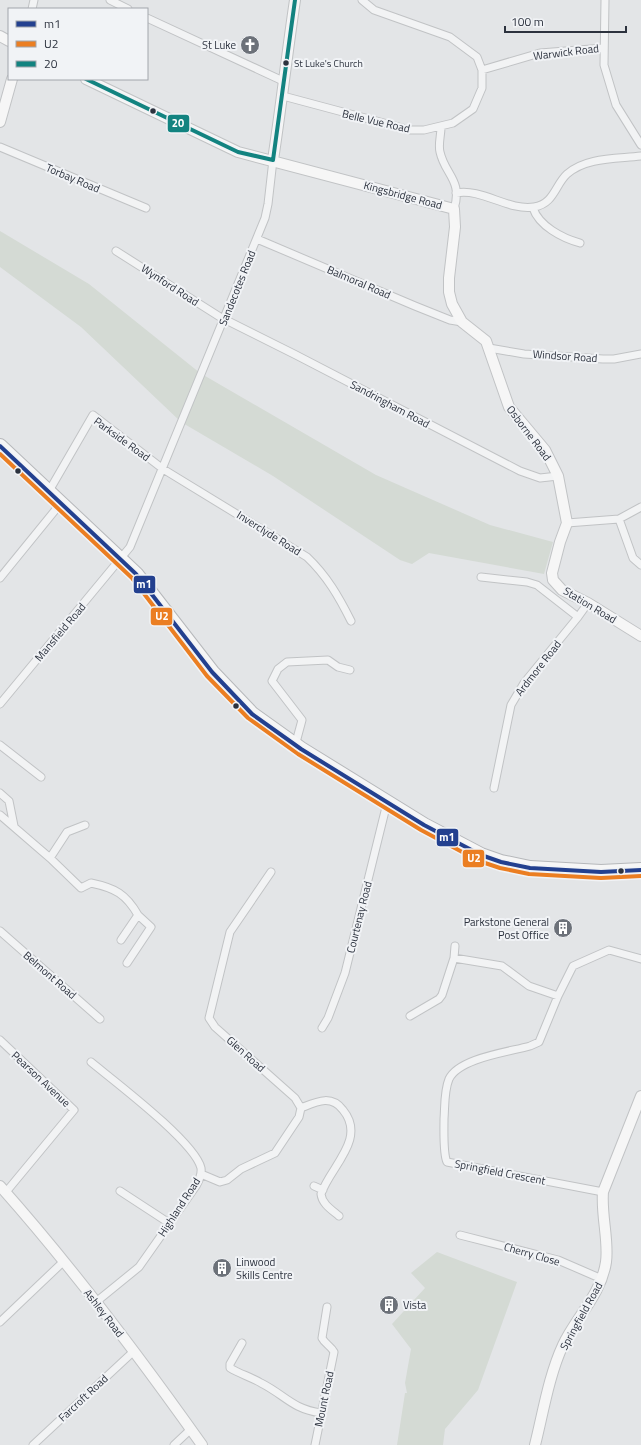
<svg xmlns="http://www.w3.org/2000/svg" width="641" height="1445" font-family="'Titillium Web',sans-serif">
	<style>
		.green { fill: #d4dad4 }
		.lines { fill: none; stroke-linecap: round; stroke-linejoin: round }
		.street-casing { stroke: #c1c3c5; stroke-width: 9 }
		.secondary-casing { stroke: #c1c3c5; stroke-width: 12 }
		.highway-casing { stroke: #b6b8bb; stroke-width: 16 }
		.street { stroke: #f2f3f4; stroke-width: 7 }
		.secondary { stroke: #f6f6f6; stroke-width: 10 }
		.highway { stroke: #f6f6f6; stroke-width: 14 }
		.bus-1-casing { stroke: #f1f3f6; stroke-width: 7 }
		.bus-2-casing { stroke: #f1f3f6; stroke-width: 7 }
		.bus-3-casing { stroke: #f1f3f6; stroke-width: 7 }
		.bus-1 { stroke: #23408f; stroke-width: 4 }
		.bus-2 { stroke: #eb7e22; stroke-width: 4 }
		.bus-3 { stroke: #128380; stroke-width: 4 }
		.bus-dot { fill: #2c323e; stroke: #f1f3f6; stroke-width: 1.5 }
		.labels { text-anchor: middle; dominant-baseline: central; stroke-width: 4; stroke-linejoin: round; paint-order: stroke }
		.bus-label { font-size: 10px; fill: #2c323e; stroke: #f1f3f6; text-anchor: start }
		.poi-label { font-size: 11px; fill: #2c323e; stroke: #f1f3f6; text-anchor: end }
		.street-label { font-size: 11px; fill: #2c323e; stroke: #f1f3f6 }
		.line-badge { stroke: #f1f3f6; stroke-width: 1.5 }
		.badge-label { font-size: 11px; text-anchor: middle; font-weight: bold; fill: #fff }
	</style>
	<rect width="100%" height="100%" fill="#e3e5e7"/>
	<path class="green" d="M0,231L89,284L200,373L376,475L490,525L553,542L544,574L429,553L412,564L400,560L273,476L181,422L81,327L0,267Z
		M437,1252L517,1282L478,1390L445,1429L443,1445H397L405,1393H407L405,1383L411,1349L392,1324L425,1288L411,1273Z"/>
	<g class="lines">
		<defs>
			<path id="street" d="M110,0L128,9
				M605,0L604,65L616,105L641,145
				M32,9L34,0
				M147,18L283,81
				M482,70L540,53L604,48
				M283,96L410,130H424L453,123L473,109L482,88V70L477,57L450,37L374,10L362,0
				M441,127C441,136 438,144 440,152C445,175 463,180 454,209
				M0,147L146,208
				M456,193C482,188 508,211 534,207C554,204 555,185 567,174C586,157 617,159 641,156
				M533,208C539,226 562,238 580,243
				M257,239L415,306L450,320L462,322
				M116,251L220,317L296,355L520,471L540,478L558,476
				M489,348L524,354L603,359H614L641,354
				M49,491L93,415L163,469L307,557C327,576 339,597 351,621
				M619,519L633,558L641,565
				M567,523L619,519L641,507
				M481,577L527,582L537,585L578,617
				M0,578L61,503
				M0,704L130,547L265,218L268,204L273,160
				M0,745L41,777
				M295,746L302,720L272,681L278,669L287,662L328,660L338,667L350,670
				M494,788L511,705L524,683L578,617L588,603
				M0,793L9,801L14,826
				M0,815L50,858L81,888L91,883C115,888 126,894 138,915
				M50,858L67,832L85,825
				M0,931L100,1019
				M121,940L138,915L151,927L127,963
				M454,958L455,946
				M410,1016L439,999L442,995L454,958L502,966L529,986L558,996
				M322,1028L328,1018L345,973L387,803
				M0,1040L74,1110L6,1192
				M91,1062C114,1081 195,1142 201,1168C202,1175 199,1180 196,1186L139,1267L96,1302
				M301,1108C316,1102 331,1094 343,1110C367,1139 330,1167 321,1194C322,1204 332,1210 339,1216
				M201,1174L220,1182L227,1180L241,1169L275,1153L299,1117L301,1108L295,1098L215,1027L209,1018L230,932L271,872
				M314,1186L323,1190
				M120,1191L169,1223
				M603,1192L447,1162C443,1154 444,1129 444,1119C445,1106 444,1091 449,1079C459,1058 509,1052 530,1046L539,1042L558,996L573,966L609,950L641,959
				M460,1235L558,1260L602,1279
				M0,1322L63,1262
				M242,1343L230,1364V1368C240,1374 251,1377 261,1383C285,1395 292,1409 321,1413
				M33,1445L134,1351
				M174,1445L191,1429
				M315,1445L334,1352C331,1346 325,1344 322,1338L327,1307"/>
			<path id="secondary" d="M0,36L9,41
				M86,79L238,152L454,209L455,227L449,278V292L452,304L462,322L486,341L509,407L545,450L558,476L567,523L560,542L552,573L553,580L562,590L588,603L641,636
				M0,122L12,79
				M273,160C281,107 287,54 295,0
				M0,1186C73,1268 139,1356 202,1445
				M535,1445C543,1413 549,1375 563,1345C576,1317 601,1295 606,1262C609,1241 601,1215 603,1192L641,1096"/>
			<path id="highway" d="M0,446L136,574L212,672L252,714L301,749L424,825L481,855L501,862L530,868L601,872L641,870"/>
		</defs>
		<use href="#street" class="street-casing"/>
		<use href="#secondary" class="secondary-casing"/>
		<use href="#highway" class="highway-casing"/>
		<use href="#street" class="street"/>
		<use href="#secondary" class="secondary"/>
		<use href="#highway" class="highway"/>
		<defs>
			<path id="bus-1" d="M0,446L136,574L212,672L252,714L301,749L424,825L481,855L501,862L530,868L601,872L641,870"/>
			<path id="bus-2" d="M0,454L132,578L207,676L248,718L298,754L421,830L479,861L500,868L529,874L601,878L641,876"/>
			<path id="bus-3" d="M86,79L238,152L273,160
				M273,160L295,0"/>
		</defs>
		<use href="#bus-1" class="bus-1-casing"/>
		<use href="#bus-2" class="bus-2-casing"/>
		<use href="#bus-3" class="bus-3-casing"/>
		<use href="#bus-1" class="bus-1"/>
		<use href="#bus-2" class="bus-2"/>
		<use href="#bus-3" class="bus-3"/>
	</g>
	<defs>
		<symbol id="church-disc" viewBox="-11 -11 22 22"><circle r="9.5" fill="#6c7179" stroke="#f1f3f6"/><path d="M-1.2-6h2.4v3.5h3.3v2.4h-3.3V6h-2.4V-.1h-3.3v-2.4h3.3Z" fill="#fff"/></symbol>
		<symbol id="building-disc" viewBox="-11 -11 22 22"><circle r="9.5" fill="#6c7179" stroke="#f1f3f6"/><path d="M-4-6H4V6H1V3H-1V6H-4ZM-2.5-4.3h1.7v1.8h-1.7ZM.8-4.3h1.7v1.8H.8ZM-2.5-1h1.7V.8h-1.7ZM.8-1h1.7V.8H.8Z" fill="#fff"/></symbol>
	</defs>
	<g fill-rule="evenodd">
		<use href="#church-disc" x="239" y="34" width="22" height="22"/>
		<use href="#building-disc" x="552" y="917" width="22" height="22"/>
		<use href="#building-disc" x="211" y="1257" width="22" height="22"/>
		<use href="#building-disc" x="378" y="1294" width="22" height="22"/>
	</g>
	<g class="bus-dot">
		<circle cx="286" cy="63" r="3.5"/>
		<circle cx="153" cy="111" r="3.5"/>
		<circle cx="18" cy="471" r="3.5"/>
		<circle cx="236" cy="706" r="3.5"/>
		<circle cx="621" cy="871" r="3.5"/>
	</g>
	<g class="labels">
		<g class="bus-label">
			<text x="294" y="63">St Luke's Church</text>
		</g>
		<g class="poi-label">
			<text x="236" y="45">St Luke</text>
			<text x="549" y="922">Parkstone General<tspan x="549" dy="13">Post Office</tspan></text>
			<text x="236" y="1262" text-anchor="start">Linwood<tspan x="236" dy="13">Skills Centre</tspan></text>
			<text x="403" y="1305" text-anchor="start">Vista</text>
		</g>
		<g class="street-label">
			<text transform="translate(566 52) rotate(-7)">Warwick Road</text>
			<text transform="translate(376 121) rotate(13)">Belle Vue Road</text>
			<text transform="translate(73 178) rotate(23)">Torbay Road</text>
			<text transform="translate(403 195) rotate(15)">Kingsbridge Road</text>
			<text transform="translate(359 282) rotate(23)">Balmoral Road</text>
			<text transform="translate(170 285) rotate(33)">Wynford Road</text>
			<text transform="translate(237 288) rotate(-68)">Sandecotes Road</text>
			<text transform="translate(565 356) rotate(4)">Windsor Road</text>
			<text transform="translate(390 404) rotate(28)">Sandringham Road</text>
			<text transform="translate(529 433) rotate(53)">Osborne Road</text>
			<text transform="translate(122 439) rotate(36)">Parkside Road</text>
			<text transform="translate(269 533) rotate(32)">Inverclyde Road</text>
			<text transform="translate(590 605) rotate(31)">Station Road</text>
			<text transform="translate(60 632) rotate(-50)">Mansfield Road</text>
			<text transform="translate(538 668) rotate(-52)">Ardmore Road</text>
			<text transform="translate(359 917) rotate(-76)">Courtenay Road</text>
			<text transform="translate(50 975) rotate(41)">Belmont Road</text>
			<text transform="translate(246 1054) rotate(42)">Glen Road</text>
			<text transform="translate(41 1079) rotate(43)">Pearson Avenue</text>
			<text transform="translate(500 1172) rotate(11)">Springfield Crescent</text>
			<text transform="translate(179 1207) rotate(-57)">Highland Road</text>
			<text transform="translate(532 1254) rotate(16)">Cherry Close</text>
			<text transform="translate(104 1313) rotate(52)">Ashley Road</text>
			<text transform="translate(581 1316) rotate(-61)">Springfield Road</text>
			<text transform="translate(83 1398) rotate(-43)">Farcroft Road</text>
			<text transform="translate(324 1399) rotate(-78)">Mount Road</text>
		</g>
	</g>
	<g class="line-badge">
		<rect x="167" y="114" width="23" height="19" rx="4" fill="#128380"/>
		<rect x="133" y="575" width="23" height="19" rx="4" fill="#23408f"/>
		<rect x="150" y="607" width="23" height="19" rx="4" fill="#eb7e22"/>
		<rect x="436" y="828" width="23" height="19" rx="4" fill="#23408f"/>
		<rect x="462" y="849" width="23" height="19" rx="4" fill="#eb7e22"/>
	</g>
	<g class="badge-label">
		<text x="178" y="127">20</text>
		<text x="144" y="588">m1</text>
		<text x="162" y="620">U2</text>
		<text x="447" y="841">m1</text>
		<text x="474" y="862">U2</text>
	</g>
	<rect x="8" y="8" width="140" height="72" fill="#f1f3f6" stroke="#a2a6ac"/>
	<rect x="16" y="21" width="20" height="6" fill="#23408f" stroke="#a2a6ac"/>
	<text x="44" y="28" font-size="12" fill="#2c323e">m1</text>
	<rect x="16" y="41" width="20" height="6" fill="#eb7e22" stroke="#a2a6ac"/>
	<text x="44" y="48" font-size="12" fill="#2c323e">U2</text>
	<rect x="16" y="61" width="20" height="6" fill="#128380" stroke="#a2a6ac"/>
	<text x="44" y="68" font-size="12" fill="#2c323e">20</text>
	<path d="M505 26v6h121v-6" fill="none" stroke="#2c323e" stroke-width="2"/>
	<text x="511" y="26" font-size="12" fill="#2c323e" stroke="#f1f3f6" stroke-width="3" paint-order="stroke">100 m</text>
</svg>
